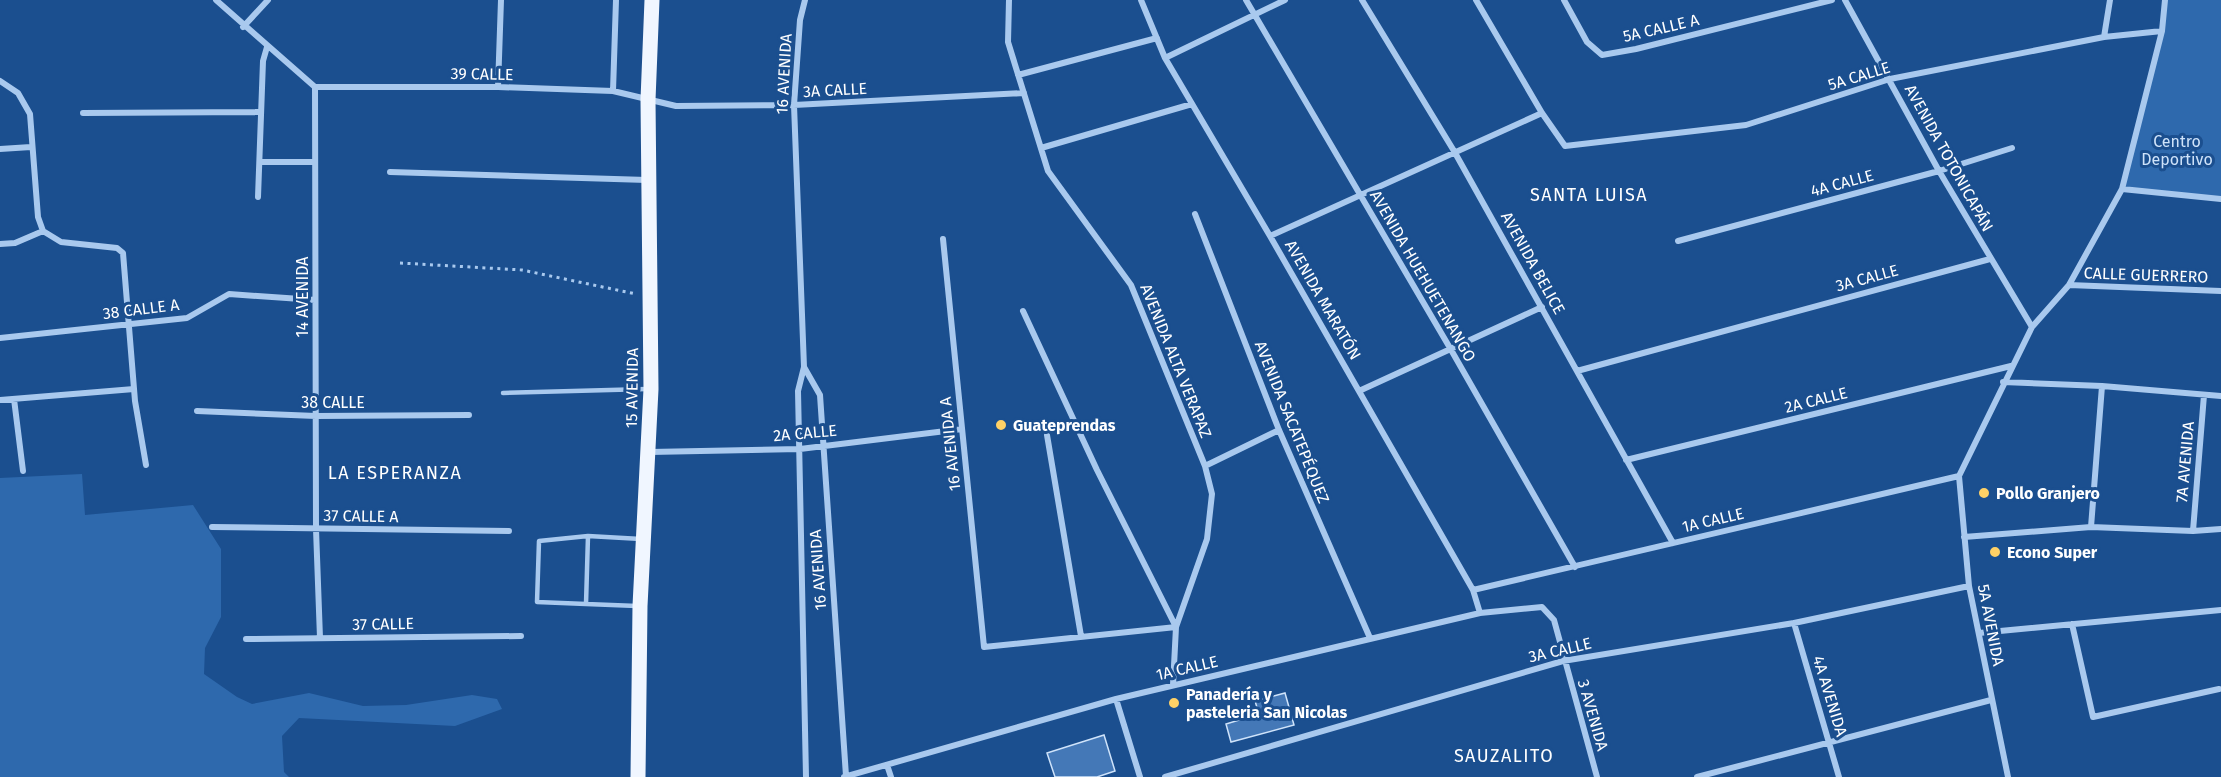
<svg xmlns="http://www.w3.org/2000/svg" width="2221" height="777" font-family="'Fira Sans',sans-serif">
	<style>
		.green { fill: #2e69ad }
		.building { fill: #4478b7; stroke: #cfe3fa; stroke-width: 1.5 }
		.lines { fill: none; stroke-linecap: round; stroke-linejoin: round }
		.path { stroke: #a9c9ee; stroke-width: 3; stroke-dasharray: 3 4.5; stroke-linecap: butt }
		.service { stroke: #a9c9ee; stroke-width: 4.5 }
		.minor { stroke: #a9c9ee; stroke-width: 6 }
		.primary { stroke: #f0f6ff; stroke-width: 15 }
		.poi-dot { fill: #ffd166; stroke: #1b4f8f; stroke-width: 2 }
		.labels { text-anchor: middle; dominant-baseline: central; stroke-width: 6; stroke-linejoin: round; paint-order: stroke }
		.street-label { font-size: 16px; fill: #fff; stroke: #1b4f8f }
		.park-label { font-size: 16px; fill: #cfe3fa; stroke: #1b4f8f }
		.poi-label { font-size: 16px; font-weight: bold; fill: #fff; stroke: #1b4f8f; text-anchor: start }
		.neighbourhood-label { font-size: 18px; letter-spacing: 1.5px; fill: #fff; stroke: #1b4f8f }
	</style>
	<rect width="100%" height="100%" fill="#1b4f8f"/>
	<path class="green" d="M2165,0H2221V200L2122,189L2162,31Z
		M82,474L85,515L193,505L221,549V617L205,648L204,674L237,697L252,704L309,693L363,706L406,705L472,695L497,699L502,709L455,726L299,718L282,736L284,772L289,777H0V478Z"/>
	<path class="building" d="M1285,693L1294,725L1231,742L1226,724L1259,714L1255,701Z
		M1104,735L1115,771L1097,777H1055L1047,753Z"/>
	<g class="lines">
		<path class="path" d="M400,263L522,270L636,294"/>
		<path class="service" d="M503,393L647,389
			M588,536L586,604L637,606
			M586,604L537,602L539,541L588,536L641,539"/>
		<path class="minor" d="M216,0L315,87
			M805,0L800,20L794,105L804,367L798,391L806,777
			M1009,0L1008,42L1048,171L1131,285L1205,466L1212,494L1207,539L1176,627L1173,685
			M1141,0L1165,58L1270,236L1473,590L1480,613
			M1246,0L1450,348L1575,567
			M1362,0L1454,151L1673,543
			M1476,0L1542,113L1565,146L1746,125L1890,79L2104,37L2162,31
			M1564,0L1587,42L1602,55L1636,49L1832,0
			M1845,0L1939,171L2032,327
			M243,27L268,0
			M2104,37L2110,0
			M1165,58L1285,0
			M1018,75L1157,38
			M0,81L18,93L30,114L38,217L43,231L61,242L117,248L123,253L135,401L146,465
			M315,87H498L613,91L676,106L794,105L1024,93
			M315,87L316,529L320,638
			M498,87L501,0
			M613,91L616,0
			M83,113L261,112
			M1041,148L1192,104
			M0,149L31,147
			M260,162H315
			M390,172L647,180
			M2122,189L2221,199
			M258,197L263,61L267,47
			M1195,214L1279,430L1370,638
			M1270,236L1542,113
			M943,239L984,647L1176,627L1097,470L1023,311
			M1678,241L1939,171L2012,148
			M0,244L15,243L43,231
			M2069,285L2221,291
			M0,338L187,318L229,294L315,300
			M804,367L820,395L846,776
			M1577,371L1990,259
			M2003,382L2102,386L2221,396
			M1359,391L1542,307
			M14,399L23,471
			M0,400L134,389
			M197,411L316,416L469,415
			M1047,435L1081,636
			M650,452L800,449L962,429
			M1626,460L2011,366
			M1205,466L1279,430
			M212,527L509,531
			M2091,527L2102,386
			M2193,531L2204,395
			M1964,537L2091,527L2193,531L2221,529
			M1473,590L1959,476
			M1794,623L1839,777
			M2072,624L2093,717L2219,689
			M1979,633L2221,610
			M246,639L521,636
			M1116,699L1140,777
			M887,765L891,777
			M844,777L1116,699L1480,613L1542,607L1554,620L1597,777
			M1165,777L1563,661L1794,623L1969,586
			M1697,777L1991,700
			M2008,777L1969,586L1959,476L2032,327L2069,285L2122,189L2162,31L2165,0"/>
		<path class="primary" d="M638,777L640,606L651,389L648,100L652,0"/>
	</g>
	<g class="poi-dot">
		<circle cx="1001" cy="425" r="6"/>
		<circle cx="1984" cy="493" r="6"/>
		<circle cx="1995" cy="552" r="6"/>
		<circle cx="1174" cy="703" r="6"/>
	</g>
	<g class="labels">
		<g class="street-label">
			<text transform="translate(1661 28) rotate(-13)">5A CALLE A</text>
			<text transform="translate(482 74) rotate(1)">39 CALLE</text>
			<text transform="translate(784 74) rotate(-87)">16 AVENIDA</text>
			<text transform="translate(1859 76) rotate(-17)">5A CALLE</text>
			<text transform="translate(835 90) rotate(-3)">3A CALLE</text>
			<text transform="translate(1949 158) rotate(61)">AVENIDA TOTONICAPÁN</text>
			<text transform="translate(1842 183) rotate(-15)">4A CALLE</text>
			<text transform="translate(1533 263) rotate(61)">AVENIDA BELICE</text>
			<text transform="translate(2146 275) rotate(2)">CALLE GUERRERO</text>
			<text transform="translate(1423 276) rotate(60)">AVENIDA HUEHUETENANGO</text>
			<text transform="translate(1867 278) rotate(-15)">3A CALLE</text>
			<text transform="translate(302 297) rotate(-90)">14 AVENIDA</text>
			<text transform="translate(1323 300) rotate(60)">AVENIDA MARATÓN</text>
			<text transform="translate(141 309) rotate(-7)">38 CALLE A</text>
			<text transform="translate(1176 361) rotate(68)">AVENIDA ALTA VERAPAZ</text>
			<text transform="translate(632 388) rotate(-89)">15 AVENIDA</text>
			<text transform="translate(1816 400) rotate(-14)">2A CALLE</text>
			<text x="333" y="402">38 CALLE</text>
			<text transform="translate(1292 422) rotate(68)">AVENIDA SACATEPÉQUEZ</text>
			<text transform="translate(805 433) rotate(-5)">2A CALLE</text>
			<text transform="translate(950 444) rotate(-96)">16 AVENIDA A</text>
			<text transform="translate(2185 462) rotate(-85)">7A AVENIDA</text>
			<text transform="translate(361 516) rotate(1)">37 CALLE A</text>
			<text transform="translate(1713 520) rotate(-13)">1A CALLE</text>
			<text transform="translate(818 570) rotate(-94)">16 AVENIDA</text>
			<text transform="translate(383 624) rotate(-1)">37 CALLE</text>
			<text transform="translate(1991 625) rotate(79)">5A AVENIDA</text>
			<text transform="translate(1560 650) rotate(-13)">3A CALLE</text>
			<text transform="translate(1187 668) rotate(-13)">1A CALLE</text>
			<text transform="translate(1830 696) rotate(73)">4A AVENIDA</text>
			<text transform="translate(1593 715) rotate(74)">3 AVENIDA</text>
		</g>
		<g class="park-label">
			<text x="2177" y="141">Centro<tspan x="2177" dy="18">Deportivo</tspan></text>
		</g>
		<g class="poi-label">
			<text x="1013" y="425">Guateprendas</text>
			<text x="1996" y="493">Pollo Granjero</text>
			<text x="2007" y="552">Econo Super</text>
			<text x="1186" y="694">Panadería y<tspan x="1186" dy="18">pasteleria San Nicolas</tspan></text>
		</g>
		<g class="neighbourhood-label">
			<text x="1589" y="195">SANTA LUISA</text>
			<text x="395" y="473">LA ESPERANZA</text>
			<text x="1504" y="756">SAUZALITO</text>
		</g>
	</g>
</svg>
